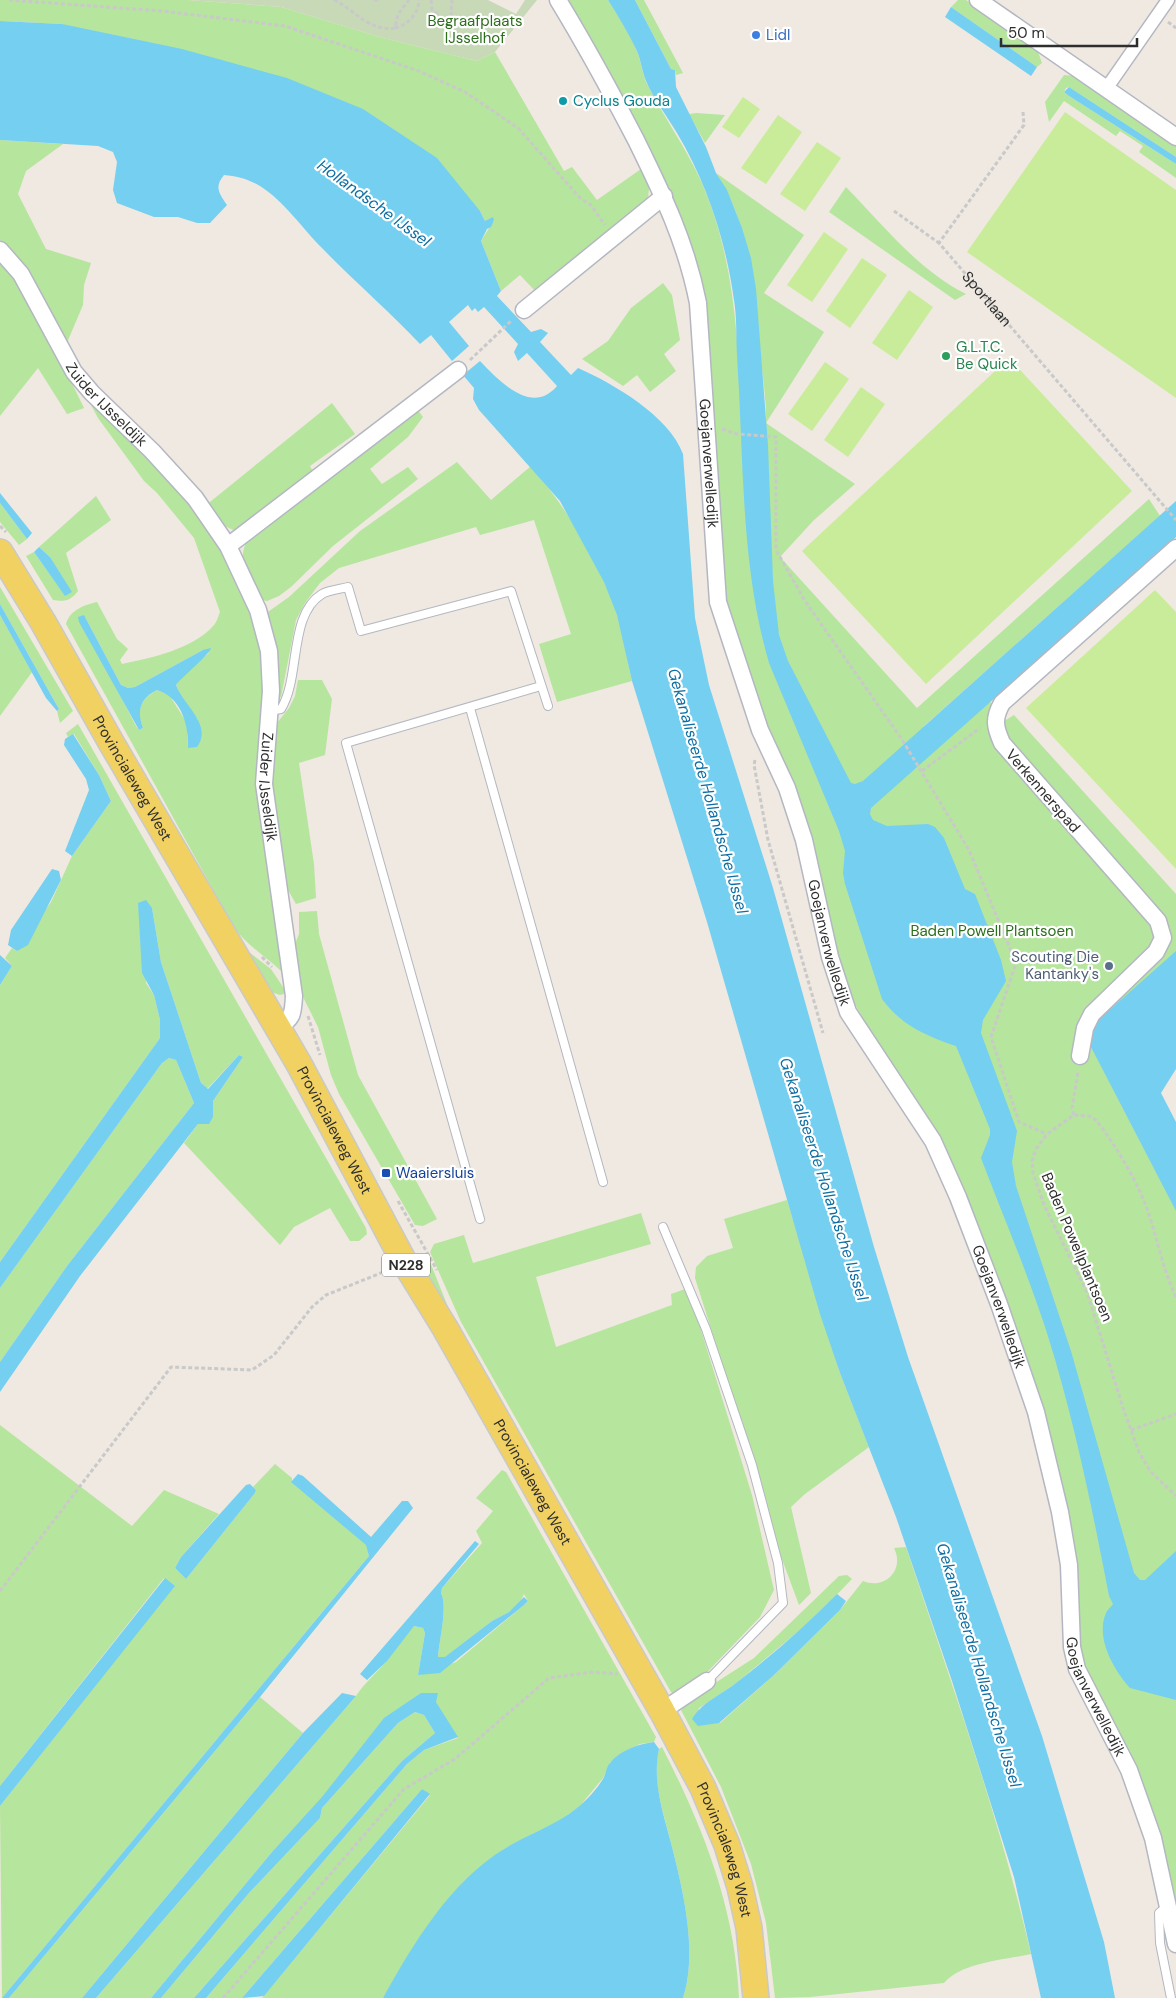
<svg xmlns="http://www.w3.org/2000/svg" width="1176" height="1998" font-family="'DM Sans',sans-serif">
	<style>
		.green { fill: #b6e59e; fill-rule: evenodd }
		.cemetery { fill: #c8d9b8 }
		.pitch { fill: #c9ec9a }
		.water { fill: #75cff0 }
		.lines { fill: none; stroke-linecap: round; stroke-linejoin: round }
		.service-casing { stroke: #b4b7c1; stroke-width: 10 }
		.pedestrian-casing { stroke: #b4b7c1; stroke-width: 15 }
		.minor-casing { stroke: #b4b7c1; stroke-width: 19 }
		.primary-casing { stroke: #c9c9c9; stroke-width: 28 }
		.path { stroke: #c9c9c9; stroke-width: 3; stroke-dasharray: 4 2.5; stroke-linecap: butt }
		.service { stroke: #fff; stroke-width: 8 }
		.pedestrian { stroke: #fff; stroke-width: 12 }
		.minor { stroke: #fff; stroke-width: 16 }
		.primary { stroke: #f2d163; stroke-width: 25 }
		.shop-dot { fill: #3f7fe0; stroke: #fff; stroke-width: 2 }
		.culture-dot { fill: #0f9aa8; stroke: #fff; stroke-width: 2 }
		.leisure-dot { fill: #2e9e5b; stroke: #fff; stroke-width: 2 }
		.service-dot { fill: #5c6f8a; stroke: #fff; stroke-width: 2 }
		.transit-dot { fill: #1a4fb4; stroke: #fff; stroke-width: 2 }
		.labels { text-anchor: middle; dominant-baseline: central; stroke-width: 4.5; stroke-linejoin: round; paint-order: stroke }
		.shield { fill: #fff; stroke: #6d6d6d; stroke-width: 1 }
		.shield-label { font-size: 14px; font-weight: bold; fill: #2e2e2e }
		.park-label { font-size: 15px; fill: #2c6e1b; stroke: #fff }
		.shop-label { font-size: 15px; fill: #366cbe; stroke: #fff; text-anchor: start }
		.culture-label { font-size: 15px; fill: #0d838f; stroke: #fff; text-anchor: start }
		.street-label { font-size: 15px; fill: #2e2e2e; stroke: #fff }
		.leisure-label { font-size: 15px; fill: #27864d; stroke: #fff; text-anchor: start }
		.service-label { font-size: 15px; fill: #4e5e75; stroke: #fff; text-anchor: end }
		.transit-label { font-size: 15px; fill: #164399; stroke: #fff; text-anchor: start }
		.water-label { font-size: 16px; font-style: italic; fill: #0d6fa3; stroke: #fff }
	</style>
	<rect width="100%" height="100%" fill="#efe9e1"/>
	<path class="green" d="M0,0H188L281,7L383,38L477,61L495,52L564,171L572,167L597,200L641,169L649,188L648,199L537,293L520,275L501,291L481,241L494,220L485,221L480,211L62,24L0,21Z
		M569,0H608C618,16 629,32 636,49C641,60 642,72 646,82C663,116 685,146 701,181C734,256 738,335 741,415L766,425C767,404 763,381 761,360C756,294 752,230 716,173L804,235L764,293L824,332L766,423L855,484L813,521L780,557L917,708L1149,499L1160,516L923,727L984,695L1006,720L1014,715L1176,894V968L1096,1042L1176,1172V1913L1079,1648L1075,1561L1004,1303L874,1037L849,994L728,627L698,303L602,66Z
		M635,0H644L683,73L676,75L675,70L671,69Z
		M958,0H966L1037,49L1042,63L1037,67L951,7Z
		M1064,75L1076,76L1176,146V157L1069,87L1066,88L1064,92L1069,96L1176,164V178L1139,152L1143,146L1120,131L1116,136L1064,101L1049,122L1045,102Z
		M696,113L725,115L705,143L689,114Z
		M0,140L63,144L26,171L18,194L46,249L91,263L84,285L83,305L66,345L31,278L0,240Z
		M846,187C883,225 918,270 966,294L955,300L829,212Z
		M0,254L29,296L84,408L67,414L38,368L0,416Z
		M663,283L672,295L680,340L664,354L676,371L650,392L637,375L623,386L582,359L608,341L631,308Z
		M92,403L154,459L211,530L253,610L266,676L262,705L263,824L268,874L285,968L282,972C265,955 245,945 232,924L66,624C70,610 84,605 97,602L117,639L128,649L120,660L122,664C151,658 193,649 213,626C217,623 218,616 220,612L194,538L157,493L144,481L98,418L91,405ZM84,615L121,685L128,688L135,687L203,650L209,653L187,670L176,685L180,694L198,720L188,748L187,723L168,693L157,690C141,699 135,710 143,728L139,730L136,726L98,653Z
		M332,403L355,434L310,466L316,477L235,531L221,524L205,506Z
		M417,409L423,417L408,437L370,469L382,484L408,467L418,479L333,546L291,587L279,596L267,601L262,600C249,576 234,563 249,537Z
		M457,462L491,500L531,466C567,509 599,560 617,614C624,636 627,659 632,681L557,702L539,644L571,634L534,520L480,535L476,527L339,568L320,583L305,603L296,620L281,697H278L265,614L289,597L360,531Z
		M96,496L111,520L66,553L78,591C70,601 65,602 53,600L26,556L34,552L59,587L50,557L39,547Z
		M0,503L27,539L19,545L0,522Z
		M0,587L73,711L60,723L57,711L59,709L0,604Z
		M0,615L32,672L0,716Z
		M298,680H322L332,699L325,755L299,763L314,864L316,898L296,904L280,876L270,800L273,728L289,708L295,696Z
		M78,724L366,1228L367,1234L359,1241H350L330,1208L294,1227L280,1245L184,1143L198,1124L213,1117V1101L243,1057L239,1055L207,1089L201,1083L161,962L152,908L146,983L154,995L160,1020V1038L0,1262V985L12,966L5,958L12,948L17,951L51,902L72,856L111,801L99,775L74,734L68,737L66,733Z
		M317,911L319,934L358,1075L437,1219L423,1226L415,1225L339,1094L331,1075L318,1027L303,997L293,949L299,934V912Z
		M241,946L271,969L287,993L280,995L271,992Z
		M169,1058L176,1060L194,1103L67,1266L0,1362V1288L162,1063Z
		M787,1200L840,1373L869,1447L805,1494L791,1507L811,1593L799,1605L773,1535L763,1493L695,1278L696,1267L707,1256L733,1248L724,1219Z
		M641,1213L651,1244L536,1277L556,1347L672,1305L671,1294L688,1288L752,1495L774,1590L760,1617L692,1688L675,1695L671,1692L461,1322L430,1252L434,1244L464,1235L473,1263Z
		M430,1262L450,1312L426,1276L425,1270Z
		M0,1425L132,1526L164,1490L219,1514L181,1557L175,1568L186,1579L255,1493L256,1490L253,1487L275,1464L292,1478V1482L367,1545L369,1556L2,1998L0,1806L174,1586L164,1578L0,1786Z
		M502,1470L506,1472L656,1737L654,1742L640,1744L622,1753L610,1763L603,1778L579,1807L559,1821L504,1849L466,1879L449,1899L383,1998H262L430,1795L422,1789L242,1998H206L407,1764L424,1750L458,1738L421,1693L272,1852L151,1998H96L356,1696C365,1682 377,1673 387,1660C397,1649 403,1635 414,1626L423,1628L425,1633L418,1675L456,1662L524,1605L528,1601L524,1594L520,1603L509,1612L492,1621L445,1658L438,1657C439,1641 448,1607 441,1593L442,1588L482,1543L476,1531L493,1511L476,1498Z
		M906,1547C951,1682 999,1816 1031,1954C1005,1960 962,1962 944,1983L810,1997L775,1998L766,1923L751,1864L721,1787L681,1710L690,1699L754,1658L839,1576L847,1575L852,1579L812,1620L735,1684L698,1709L720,1723L773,1676L840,1610L863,1581C885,1590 905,1570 894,1548Z
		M260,1697L303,1733L82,1998H9Z
		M415,1712L424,1715L435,1733L402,1761L194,1998H161L249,1893L320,1818L322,1808L398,1723Z
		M662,1747C703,1827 735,1907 739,1998H683C698,1951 683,1890 671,1843C664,1813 651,1780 659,1749Z"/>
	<path class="cemetery" d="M188,0H488L516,14L525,0H537L495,52L477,61L383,38L281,7Z"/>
	<path class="pitch" d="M743,97L760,109L739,138L722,127Z
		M1065,112L1176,190V398L967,252Z
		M778,115L802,132L766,184L741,168Z
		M817,142L841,158L805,211L780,194Z
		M824,232L848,249L812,302L787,285Z
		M862,258L887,275L850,328L826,311Z
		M909,290L933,307L897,360L872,343Z
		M1009,358L1132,491L926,684L802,551Z
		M825,362L849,379L812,431L788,414Z
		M861,387L885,404L848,457L824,440Z
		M1155,590L1176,612V869L1026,708Z"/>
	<path class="water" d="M608,0H635L636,2L671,69L675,70L676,87L706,147L716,173L727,190L742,228L751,258L756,289L768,445L773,581L779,635L788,661L851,783L855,784L863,781L1176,501V537L871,808L870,814L873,820L887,826L928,824L935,827L944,838L965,889L975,894L1001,960L1006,981L983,1020L981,1033L1017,1131L1012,1162L1016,1186L1071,1351L1134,1573L1140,1580H1145L1176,1551V1700L1130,1688C1114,1670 1095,1638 1106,1613C1107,1610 1111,1607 1113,1604L1109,1596C1092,1507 1074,1419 1047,1333C1028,1274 1003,1216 981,1158L990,1135V1129L956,1046C926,1036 901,1025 882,999L845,884L843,873L845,851L839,831L769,663C740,564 744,458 737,356C736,337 737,318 734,300C726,242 707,183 677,133C667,116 654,100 646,81C642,72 641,59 636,49C628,32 618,16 608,0Z
		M951,7L1037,67L1031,76L945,17Z
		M0,21L62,24L182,49L287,78L363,109L437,158L480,211L485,221L493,217L494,220L491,227L487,229L481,241L501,291L497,296L531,332L541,329L548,333L540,342L571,375L578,368C614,384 669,416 683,454L695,618L709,685L773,888L874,1247L908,1357L1042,1736L1104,1942L1115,1998H1041L1014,1877L952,1681L896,1517L840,1373L820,1314L707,922L632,681L617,615L604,582L560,501L479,410L473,399L474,388L463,375L480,361C499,381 532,416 557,386L527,353L518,361L514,352L518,344L484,307L478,312L475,308L472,311L468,305L449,322L469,346L452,361L431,335L420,344C389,311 354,281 322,248C302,228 284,201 260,186C248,179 237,176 224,175C214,187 219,193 227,205L210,223H197L178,217H154L117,203L113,190L117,162L113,152L98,146L0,140Z
		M1069,87L1176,157V164L1069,96L1064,92Z
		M0,493L32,533L27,539L0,503Z
		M39,547L50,557L72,592L65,596L34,552Z
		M0,604L55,702L59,709L57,711L46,698L0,615Z
		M84,615L121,685L128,688L135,687L203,650L211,648C209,655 184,675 176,685C184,706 213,725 197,747L188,748C189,725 181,697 157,690C141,698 136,710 143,728L139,730L79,622L78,617Z
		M73,734L99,775L111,801L72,856L65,851L89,790L86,779L64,745L65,739Z
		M52,869L59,871L61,880L28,945L17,951L8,945L11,930Z
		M146,900L152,908L161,962L201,1083L208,1089L239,1055L243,1057L213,1101V1117L209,1124H198L80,1276L0,1392V1362L67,1266L194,1103L176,1060L169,1058L162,1063L0,1288V1262L160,1038V1020L154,995L142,973L138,903Z
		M1176,951V1069L1161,1093L1176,1122V1211L1091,1047L1088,1029Z
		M0,955L12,966L0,985Z
		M298,1474L303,1476L371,1537L402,1501H408L413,1508L260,1697L9,1998H2L369,1556L366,1545L291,1482Z
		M250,1484L256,1490L255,1493L186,1579L175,1568L181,1557L246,1485Z
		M475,1541L479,1544L442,1588L441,1593C448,1607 439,1641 438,1657H445L492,1621L509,1612L524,1597L528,1601L524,1605L440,1673L418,1675L425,1633L423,1628L414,1626L387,1661L367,1680L360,1674Z
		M165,1578L175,1586L0,1806V1786Z
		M837,1594L846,1601L840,1610L773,1676L719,1723L698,1726L692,1719C702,1702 721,1695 736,1683C772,1655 806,1626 837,1594Z
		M342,1693L356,1696L96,1998H82L303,1733Z
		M421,1693H438L436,1702L458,1737L424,1750L407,1764L206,1998H194L402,1761L435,1733L424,1715L415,1712L398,1723L322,1808L320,1818L249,1893L161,1998H151L272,1852L322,1797L384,1718Z
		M654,1742L659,1749C652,1781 663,1812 671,1843C683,1890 698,1951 683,1998H383C413,1944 450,1882 504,1849C528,1834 555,1826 577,1808C586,1801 599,1787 604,1777C606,1772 607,1766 610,1763C620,1750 639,1744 654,1742Z
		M422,1789L430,1794L264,1996L242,1998Z"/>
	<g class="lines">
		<defs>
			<path id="service" d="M470,708L603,1182
				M269,711L281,709C301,677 288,615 322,594C329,590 340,589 348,587L361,631L511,591L548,706
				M480,1219L346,743L541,686
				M663,1227L706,1329L752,1465L778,1563L783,1603L707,1681
				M1168,1906L1159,1913L1160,1943L1171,1998"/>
			<path id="pedestrian" d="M1106,89L1168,0"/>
			<g id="minor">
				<path id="s2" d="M558,0C586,46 611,92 636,140C663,195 686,242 698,303L718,602L760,730L787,788L804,840L830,957L848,1012L933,1141L958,1197L999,1304L1036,1412L1060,1512L1069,1565L1072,1647L1077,1669L1129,1770L1153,1838L1176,1944"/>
				<path d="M978,0L1176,137"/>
				<path id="s3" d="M0,250L21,274L74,372L92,393L152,451L195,498L228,546L258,610L269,651L271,691L264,784L294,996C293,1014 293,1019 277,1028"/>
				<path d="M524,310L664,196"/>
				<path d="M228,546L458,370"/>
				<path d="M1080,1056L1085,1028L1092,1014L1156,952L1163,938L1158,921L1002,743C995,727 993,719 1002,703L1176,548"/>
				<path d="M662,1711L707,1681"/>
			</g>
			<g id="primary">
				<path id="s4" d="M0,552L43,622L112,744L299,1064L402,1258L445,1328L662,1711L703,1788L727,1845L740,1887L749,1928L756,1998"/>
			</g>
		</defs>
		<use href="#service" class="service-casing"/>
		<use href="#pedestrian" class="pedestrian-casing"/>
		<use href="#minor" class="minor-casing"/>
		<use href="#primary" class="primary-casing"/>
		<g class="path">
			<path d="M9,0L162,11L285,26L419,71L465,92L518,128L581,199L590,204L605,225"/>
			<path d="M334,0C355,10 369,32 395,28L398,14L409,0"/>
			<path d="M374,0H380"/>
			<path d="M431,0L432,9L442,19H447L451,15L452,0"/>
			<path d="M447,19L452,31"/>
			<path d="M1168,22L1176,28"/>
			<path d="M395,28C408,25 419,13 419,0"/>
			<path id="s1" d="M1023,112L1024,125L939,243L1176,520"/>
			<path d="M894,211L939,243"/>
			<path d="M470,360L512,320"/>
			<path d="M722,429L737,434L776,437V550L805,601L901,738L969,850L1016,963L991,1037L1019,1122L1047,1134"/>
			<path d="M0,526L6,532"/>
			<path d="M755,760L754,765L768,840L823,1033"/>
			<path d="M922,771L980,728"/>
			<path d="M262,957L272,967"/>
			<path d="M308,1016L320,1055"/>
			<path d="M1074,1115L1072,1108L1078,1072"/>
			<path d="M398,1201L437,1270"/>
			<path d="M1176,1297C1162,1268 1157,1236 1146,1206C1136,1179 1114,1143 1096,1120L1089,1116L1074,1115L1047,1134L1036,1149L1032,1161L1033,1173L1044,1205L1087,1292L1123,1408L1139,1452L1150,1471L1176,1496"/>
			<path d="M1131,1430L1176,1414"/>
			<path d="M0,1591L171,1367L252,1370L274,1355L312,1307L326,1295L386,1271"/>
			<path d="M223,1998L404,1789L455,1759L549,1678L593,1672L618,1674"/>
		</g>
		<use href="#service" class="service"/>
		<use href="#pedestrian" class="pedestrian"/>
		<use href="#minor" class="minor"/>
		<use href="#primary" class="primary"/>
	</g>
	<circle class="shop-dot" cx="756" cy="35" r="5"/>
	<circle class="culture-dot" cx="563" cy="101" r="5"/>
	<circle class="leisure-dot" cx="946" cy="356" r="5"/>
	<circle class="service-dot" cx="1109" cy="966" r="5"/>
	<rect class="transit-dot" x="381" y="1168" width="10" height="10" rx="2.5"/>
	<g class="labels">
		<rect class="shield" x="382" y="1253.5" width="48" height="23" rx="4"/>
		<g class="shield-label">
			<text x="406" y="1265">N228</text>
		</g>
		<g class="park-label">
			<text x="475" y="21">Begraafplaats<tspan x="475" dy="17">IJsselhof</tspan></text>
			<text x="992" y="931">Baden Powell Plantsoen</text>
		</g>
		<g class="shop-label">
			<text x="766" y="35">Lidl</text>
		</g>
		<g class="culture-label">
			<text x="573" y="101">Cyclus Gouda</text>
		</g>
		<g class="street-label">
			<text stroke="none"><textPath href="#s1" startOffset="232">Sportlaan</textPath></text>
			<text stroke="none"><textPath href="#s3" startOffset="189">Zuider IJsseldijk</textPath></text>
			<text stroke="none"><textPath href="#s2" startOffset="496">Goejanverwelledijk</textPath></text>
			<text stroke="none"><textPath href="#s4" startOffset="262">Provincialeweg West</textPath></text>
			<text stroke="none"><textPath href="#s3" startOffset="626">Zuider IJsseldijk</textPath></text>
			<text transform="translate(1043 791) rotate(49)">Verkennerspad</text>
			<text stroke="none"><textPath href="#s2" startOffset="994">Goejanverwelledijk</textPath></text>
			<text stroke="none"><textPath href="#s4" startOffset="668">Provincialeweg West</textPath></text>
			<text transform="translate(1077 1247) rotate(67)">Baden Powellplantsoen</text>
			<text stroke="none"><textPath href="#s2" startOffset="1399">Goejanverwelledijk</textPath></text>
			<text stroke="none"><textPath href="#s4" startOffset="1072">Provincialeweg West</textPath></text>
			<text stroke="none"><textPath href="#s2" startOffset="1804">Goejanverwelledijk</textPath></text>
			<text stroke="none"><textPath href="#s4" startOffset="1488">Provincialeweg West</textPath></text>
		</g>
		<g class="leisure-label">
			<text x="956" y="347">G.L.T.C.<tspan x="956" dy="17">Be Quick</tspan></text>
		</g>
		<g class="service-label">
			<text x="1099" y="957">Scouting Die<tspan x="1099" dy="17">Kantanky's</tspan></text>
		</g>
		<g class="transit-label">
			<text x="396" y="1173">Waaiersluis</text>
		</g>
		<g class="water-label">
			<text transform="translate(374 203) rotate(36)">Hollandsche IJssel</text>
			<text transform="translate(708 791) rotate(74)">Gekanaliseerde Hollandsche IJssel</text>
			<text transform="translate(824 1179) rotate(72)">Gekanaliseerde Hollandsche IJssel</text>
			<text transform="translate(979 1665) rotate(73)">Gekanaliseerde Hollandsche IJssel</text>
		</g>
	</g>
	<path d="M1001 38v8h136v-8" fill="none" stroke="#2e2e2e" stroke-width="2.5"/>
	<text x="1008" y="38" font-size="15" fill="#2e2e2e" stroke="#ffffff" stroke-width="4" paint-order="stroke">50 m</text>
</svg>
